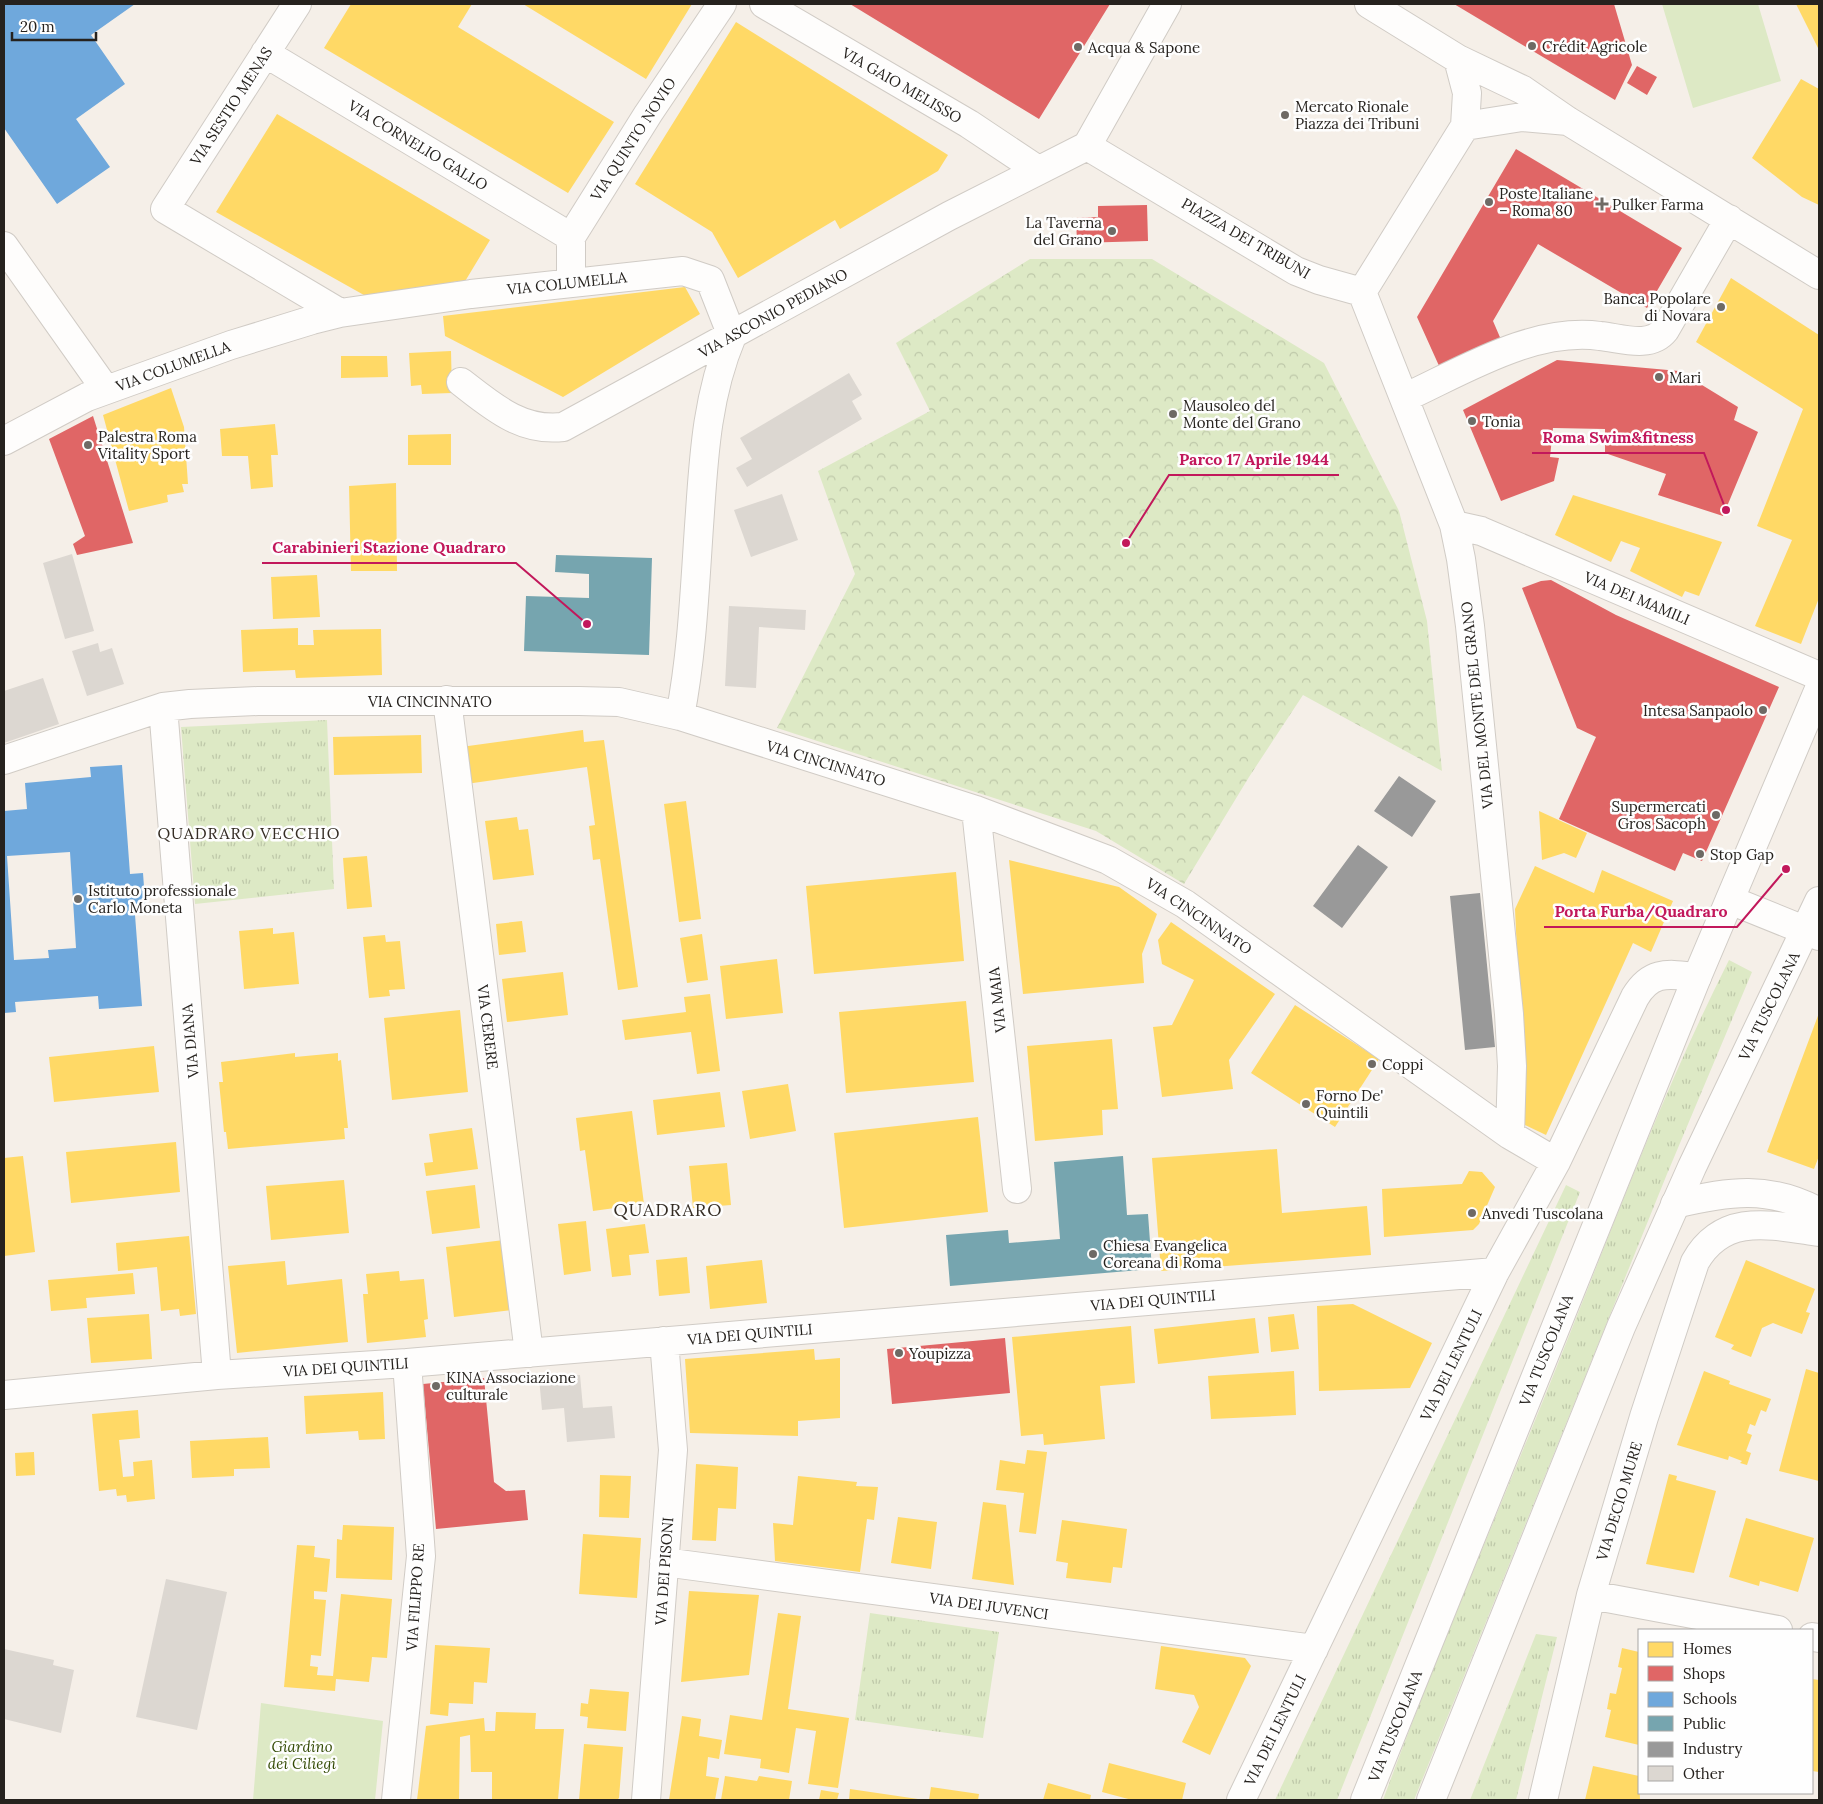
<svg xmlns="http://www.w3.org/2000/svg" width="1823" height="1804" font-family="Lora,serif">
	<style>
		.grass { fill: url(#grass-tufts) }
		.park { fill: url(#park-crowns) }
		.garden { fill: #dde9c5 }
		.homes { fill: #ffd966 }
		.shops { fill: #e06666 }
		.schools { fill: #6fa8dc; fill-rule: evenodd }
		.public { fill: #76a5af }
		.industry { fill: #999 }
		.building { fill: #dcd7d1 }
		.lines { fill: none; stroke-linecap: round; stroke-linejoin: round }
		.minor-casing { stroke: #d0cbc5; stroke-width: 30 }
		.major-casing { stroke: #d0cbc5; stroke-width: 30 }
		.minor { stroke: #fefdfc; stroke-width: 28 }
		.major { stroke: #fefdfc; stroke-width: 28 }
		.poi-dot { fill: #6e6a65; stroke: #fefefe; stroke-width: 2 }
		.labels { text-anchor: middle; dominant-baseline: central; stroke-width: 5; stroke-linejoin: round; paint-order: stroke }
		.poi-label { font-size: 15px; fill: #26221e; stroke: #fefefe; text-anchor: start }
		.street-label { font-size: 15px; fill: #26221e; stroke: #fefefe }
		.park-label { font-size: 15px; font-style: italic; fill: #334a04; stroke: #fefefe }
		.neighbourhood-label { font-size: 16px; letter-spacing: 1px; fill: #352d24; stroke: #fefefe }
		.quarter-label { font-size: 18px; letter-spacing: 1px; fill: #352d24; stroke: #fefefe }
		.leader { fill: none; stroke: #c2185b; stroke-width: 2 }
		.callout-dot { fill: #c2185b; stroke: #fefefe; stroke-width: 2 }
		.callout-label { font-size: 16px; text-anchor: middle; font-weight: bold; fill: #c2185b; stroke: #fefefe; stroke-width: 5; stroke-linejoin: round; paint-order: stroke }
	</style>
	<defs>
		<pattern id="grass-tufts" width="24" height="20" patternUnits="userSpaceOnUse" patternTransform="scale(1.25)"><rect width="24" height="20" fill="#dde9c5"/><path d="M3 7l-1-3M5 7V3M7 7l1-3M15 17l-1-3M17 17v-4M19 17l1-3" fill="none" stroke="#bec8a9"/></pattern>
		<pattern id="park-crowns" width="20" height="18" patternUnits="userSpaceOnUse" patternTransform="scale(1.25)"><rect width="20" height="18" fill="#dde9c5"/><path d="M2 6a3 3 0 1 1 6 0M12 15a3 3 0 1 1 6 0" fill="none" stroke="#bec8a9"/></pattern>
	</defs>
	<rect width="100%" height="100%" fill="#f5efe8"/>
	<path class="grass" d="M327,720L334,889L195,904L181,727Z
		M1729,960L1752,972L1667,1174L1414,1800H1383C1435,1658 1496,1518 1553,1376C1609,1237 1661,1095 1729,960Z
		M1566,1185L1580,1192L1337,1800H1275Z
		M870,1613L999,1632L983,1738L855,1720Z
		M1536,1634L1557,1637L1516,1800H1470Z"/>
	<path class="park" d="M1030,259H1152L1324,363L1399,511L1427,621L1442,771L1303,695L1249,777L1184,884L1096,831L777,728L855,574L818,471L930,411L896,343Z"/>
	<path class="garden" d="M1662,4H1758L1781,81L1693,108Z
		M261,1703L383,1721L375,1800H253Z"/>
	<path class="homes" d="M351,4H472L458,27L614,122L568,193L324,48Z
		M523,4H692L646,79Z
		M1796,4H1819V50Z
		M736,22L948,155L938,171L840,229L835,220L738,278L712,232L635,184Z
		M1801,79L1819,89V205L1802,197L1752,158Z
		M277,114L490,240L464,283L459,281L373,296L371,299L216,212Z
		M1731,278L1819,335V598L1801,644L1755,626L1792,540L1757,526L1803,409L1696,342Z
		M685,287L700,314L563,397L445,336L443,316Z
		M451,351L452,393L422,394L421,385L411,386L409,353Z
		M341,356H387L388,377L341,378Z
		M171,388L184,427L188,484H182L184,492L167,495L168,502L129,511L103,415Z
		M275,424L278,455H271L273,487L251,489L248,456H222L220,429Z
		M451,434V465H408V435Z
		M396,483L397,571H351L349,486Z
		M1573,495L1722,542L1699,596L1685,591L1682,597L1630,571L1640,548L1621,541L1611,562L1555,535Z
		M317,575L320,617L273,619L271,577Z
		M298,628V645H314L313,630L381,629L382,675L296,678L295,670L243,672L241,630Z
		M1671,662L1760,703L1742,745L1654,703Z
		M583,730L584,742L604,740L638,987L618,990L600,859L593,860L589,826L595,825L587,767L466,784L461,747Z
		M421,735L422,773L334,775L333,737Z
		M686,801L701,919L679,922L664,804Z
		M1539,811L1587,833L1576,858L1564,853L1542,860Z
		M517,817L519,830L528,829L534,875L493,880L485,821Z
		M367,856L372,907L347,909L343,858Z
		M1009,860L1119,887L1157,914L1142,954L1144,983L1023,994Z
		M1535,866L1594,893L1602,870L1673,901L1651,952L1633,943L1546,1135L1525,1125L1515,909Z
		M956,872L964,961L814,974L806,886Z
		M522,921L526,952L499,955L496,924Z
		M1171,922L1275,994L1229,1060L1233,1089L1162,1097L1153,1027L1172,1025L1194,980L1162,964L1158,940Z
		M273,928V934L294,932L299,984L244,989L239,931Z
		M702,934L708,980L687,983L680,938Z
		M385,935L386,942L400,941L405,989L389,990L390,996L369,998L363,937Z
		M777,959L783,1013L726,1019L720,966Z
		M563,972L568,1015L507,1022L502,979Z
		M710,994L720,1071L697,1074L691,1032L625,1040L622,1020L686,1012L684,997Z
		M966,1001L974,1082L846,1093L839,1012Z
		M1295,1005L1379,1059L1335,1127L1251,1073Z
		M460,1010L468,1092L392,1100L384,1018Z
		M1819,1013V1156L1814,1169L1767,1152Z
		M1112,1039L1118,1109L1102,1110L1103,1135L1035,1141L1027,1046Z
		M154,1046L159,1092L54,1102L49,1057Z
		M295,1053V1057L338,1053V1061L341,1060L348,1128H344L345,1139L228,1149L226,1132H224L219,1082H223L221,1062Z
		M788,1084L796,1131L750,1139L742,1091Z
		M720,1092L725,1127L657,1135L653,1100Z
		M632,1111L644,1204L593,1211L585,1150L580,1151L576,1118Z
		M978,1117L988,1212L844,1228L834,1133Z
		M472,1128L478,1169L426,1176L424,1163L433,1162L429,1134Z
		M176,1142L180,1192L71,1203L66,1152Z
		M1277,1149L1282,1213L1367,1206L1371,1255L1161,1271L1152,1158Z
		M23,1156L35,1252L4,1256V1158Z
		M727,1163L731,1205L693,1208L689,1166Z
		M1469,1171L1482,1172L1495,1187L1479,1224L1473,1230L1384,1237L1382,1189L1462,1184Z
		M344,1180L349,1233L271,1240L266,1186Z
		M475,1185L480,1228L432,1234L426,1191Z
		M586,1221L591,1271L564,1275L558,1224Z
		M645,1224L649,1253L629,1255L631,1275L612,1277L606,1229Z
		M189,1236L196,1314L180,1316L179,1309L161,1311L157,1267L118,1271L116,1243Z
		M504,1240L512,1310L454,1317L446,1247Z
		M687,1257L690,1293L659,1296L656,1260Z
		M762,1260L767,1303L710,1309L706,1266Z
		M1746,1260L1815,1289L1806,1312L1810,1313L1802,1334L1773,1323L1762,1328L1751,1357L1731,1349L1734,1345L1715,1337Z
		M285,1261L287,1285L342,1279L348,1342L237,1353L228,1266Z
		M399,1271L400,1281L424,1279L428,1319L424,1320L426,1337L367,1343L363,1294H368L366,1274Z
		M133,1273L135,1294L86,1298L87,1308L51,1311L48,1280Z
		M1353,1304L1432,1343L1410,1388L1319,1391L1317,1306Z
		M149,1314L152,1359L91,1363L87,1318Z
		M1294,1314L1299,1349L1271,1352L1268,1317Z
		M1255,1318L1259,1353L1158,1364L1154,1329Z
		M1131,1326L1135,1383L1100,1386L1105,1439L1044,1445L1043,1434L1021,1436L1012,1337Z
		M814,1349L815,1360L840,1358V1418L798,1421V1436L690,1433L685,1359Z
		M1806,1369L1819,1373V1481L1779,1471Z
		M1294,1371L1296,1415L1211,1419L1208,1376Z
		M1704,1371L1730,1381L1729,1384L1771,1399L1766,1412L1761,1410L1755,1426L1750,1424L1747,1433L1752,1435L1746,1451L1751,1453L1747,1465L1740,1463L1742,1461L1729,1456L1728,1460L1677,1445Z
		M383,1392L385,1439L359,1440L358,1431L306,1434L304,1396Z
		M138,1410L140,1438L119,1440L123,1477L134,1476L133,1462L152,1460L155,1499L127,1502L126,1495L117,1496L116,1489L99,1491L92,1414Z
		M268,1437L270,1468L234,1469V1476L192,1478L190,1441Z
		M1027,1450L1047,1452L1036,1534L1019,1532L1024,1493L996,1490L1000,1460L1025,1464Z
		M34,1452L35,1475L16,1476L15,1453Z
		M696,1464L738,1467L736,1509L718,1508L716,1541L692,1540Z
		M1669,1474L1677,1476L1676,1480L1716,1491L1694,1573L1646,1564Z
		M600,1475L631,1476L629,1518L599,1517Z
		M798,1476L857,1482L856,1486L878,1487L874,1520L867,1519L860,1572L775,1561L773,1523L793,1525Z
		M983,1502L1006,1505L1014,1585L972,1579Z
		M898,1517L937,1522L931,1569L891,1563Z
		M1746,1518L1814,1538L1798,1592L1760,1581L1759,1586L1729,1577Z
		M1062,1520L1127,1529L1122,1568L1113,1567L1111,1583L1066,1578L1068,1563L1056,1561Z
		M343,1525L394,1527L392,1580L336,1578L337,1539L342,1540Z
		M583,1534L641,1538L637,1598L579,1594Z
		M297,1545L315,1546L314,1557L330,1559L327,1592L314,1591V1599L326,1600L321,1656L311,1655L310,1666L318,1667L317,1675L333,1676L341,1594L392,1599L387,1658L372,1657L369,1682L336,1679L335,1691L284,1687Z
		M689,1591L759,1595L749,1675L681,1682Z
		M778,1613L801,1616L788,1709L849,1718L838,1788L808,1784L816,1731L796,1728L789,1773L760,1768L761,1759L724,1754L730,1715L762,1720Z
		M435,1645L490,1648L487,1683L474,1682L473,1704L449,1703L448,1716L430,1714Z
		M1161,1646L1245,1658L1251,1666L1210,1755L1182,1742L1199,1707L1194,1695L1155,1689Z
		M1622,1648L1639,1652V1745L1605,1737L1611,1710L1607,1709L1610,1693L1616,1694L1622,1668L1618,1667Z
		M1812,1679L1819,1680V1772L1812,1771Z
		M590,1689L629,1692L626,1731L587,1728L588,1717L580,1716L581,1703L588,1704Z
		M496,1712L536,1713L535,1729H564L558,1800H492V1772H471L470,1735L460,1737L459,1800H417L426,1726L484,1718L485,1731H495Z
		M682,1716L701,1719L699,1736L722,1740L719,1759L708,1757L706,1776L719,1778L715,1800H669Z
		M584,1744L623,1747L619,1798L617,1800H579Z
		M1109,1763L1186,1783L1182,1800H1132L1102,1792Z
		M1593,1766L1639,1776L1640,1800H1585Z
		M725,1776L757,1781L759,1776L792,1781L789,1800H721Z
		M1048,1783L1091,1795L1090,1800H1043Z
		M931,1787L979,1794L978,1800H929Z
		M850,1789L918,1799V1800H849Z
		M821,1790L839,1793L837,1800H819Z"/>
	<path class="shops" d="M850,4H1110L1039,119Z
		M1454,4H1614L1632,65L1615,100Z
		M1637,66L1657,77L1647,95L1627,83Z
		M1516,149L1682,248L1647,308L1538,244L1493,321L1502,342L1440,368L1417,317Z
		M1147,205L1148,241L1077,243L1076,218L1098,217V206Z
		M1557,360L1679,371L1738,407L1734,420L1758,432L1723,516L1658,495L1666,474L1605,453V429L1553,428L1550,457L1559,458L1554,481L1501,501L1463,410Z
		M93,416L133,543L77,555L73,544L85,536L49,439Z
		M1551,580L1616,615L1779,687L1702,861L1683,853L1675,871L1559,819L1596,737L1577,728L1522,588L1541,581Z
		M1005,1338L1010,1393L892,1404L887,1349Z
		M484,1378L494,1482L506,1491L525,1490L528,1520L436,1529L423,1384Z"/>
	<path class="schools" d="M4,4H135L91,35L125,84L76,119L110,167L57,204L4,128Z
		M122,765L130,874L143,873L146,914L135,915L142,1006L99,1009L98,996L15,1002L16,1012L4,1013V811L27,809L25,783L91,777L90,767ZM70,852L76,948L48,950L49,958L14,960L7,856Z"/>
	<path class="public" d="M556,555L652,558L649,655L524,651L526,596L589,598V574L555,572Z
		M1123,1156L1127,1215L1148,1214L1152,1269L950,1286L946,1235L1008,1230L1009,1243L1060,1239L1054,1162Z"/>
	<path class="industry" d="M1399,776L1436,801L1412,837L1374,811Z
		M1358,845L1388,867L1342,928L1313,906Z
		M1480,893L1495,1047L1465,1050L1450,896Z"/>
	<path class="building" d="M849,373L862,395L852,401L862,419L747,487L736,468L752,459L740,438Z
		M782,494L798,540L751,557L734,510Z
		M72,554L94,631L65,639L43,563Z
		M729,606L806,610L805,630L759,627L756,688L725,686Z
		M98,643L100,652L112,648L124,684L87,696L72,651Z
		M43,678L59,724L4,743V691Z
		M580,1375L583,1408L612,1406L615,1438L567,1442L564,1408L542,1410L539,1378Z
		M166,1579L227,1592L197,1730L136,1717Z
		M4,1649L54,1660L53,1665L74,1670L61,1733L4,1719Z"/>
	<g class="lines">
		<defs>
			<path id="minor" d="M297,4L165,209L340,313
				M764,4L969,124L1038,170
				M1369,4L1458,59L1523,90L1568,121L1819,275
				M265,53L571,237
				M1465,126L1522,117L1568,121
				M1087,146L1296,271L1319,280L1362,292
				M1087,146L1167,4
				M4,246L106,390
				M571,282V237L648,114L722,4
				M1362,292L1454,525L1461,559L1470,626L1509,1014L1512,1066L1510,1135
				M1362,292L1465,126L1467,93L1458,59
				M461,382C492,406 521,432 563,427L949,216L1087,146
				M1404,398C1463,371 1533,327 1600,336C1621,338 1650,349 1665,330L1729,219
				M4,441L87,397L231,345L312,320L340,313L471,294L683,271L710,280L732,336C708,393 704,451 700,512C695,580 693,649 680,716
				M1454,525L1481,531L1819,676
				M447,700L529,1353
				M163,707L217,1375
				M4,760L163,707L190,704L258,701H579L619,702L680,716L976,810L1108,860L1185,904L1510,1135L1556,1162
				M976,810L1017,1189
				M1730,900L1819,936
				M1675,1204C1728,1191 1770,1185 1819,1212
				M4,1395L217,1375L407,1363L1495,1272
				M664,1562L1314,1649
				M1591,1595L1778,1630
				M1812,1637L1819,1638
				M396,1800L421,1556L407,1363
				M646,1800L673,1450L664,1341
				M1241,1800L1495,1272L1556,1162L1635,997C1651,970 1668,974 1697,977
				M1543,1800L1591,1595L1644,1417L1695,1262C1723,1212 1771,1225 1819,1232"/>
			<path id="major" d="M1365,1800L1697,977L1819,689
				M1431,1800L1621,1327L1692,1167L1819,901"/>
		</defs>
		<use href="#minor" class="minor-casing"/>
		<use href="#major" class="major-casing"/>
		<use href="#minor" class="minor"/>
		<use href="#major" class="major"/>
	</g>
	<g class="poi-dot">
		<circle cx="1532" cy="46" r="5"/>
		<circle cx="1078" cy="47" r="5"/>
		<circle cx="1285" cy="115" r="5"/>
		<circle cx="1489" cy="202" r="5"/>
		<path d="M1599.5 196.5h5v5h5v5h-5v5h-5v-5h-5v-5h5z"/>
		<circle cx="1112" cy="231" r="5"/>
		<circle cx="1721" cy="307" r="5"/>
		<circle cx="1659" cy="377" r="5"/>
		<circle cx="1173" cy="414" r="5"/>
		<circle cx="1472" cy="421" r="5"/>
		<circle cx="88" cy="445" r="5"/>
		<circle cx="1763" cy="710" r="5"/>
		<circle cx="1716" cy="815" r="5"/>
		<circle cx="1700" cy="854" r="5"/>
		<circle cx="78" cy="899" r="5"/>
		<circle cx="1372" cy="1064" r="5"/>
		<circle cx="1306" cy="1104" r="5"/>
		<circle cx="1472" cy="1213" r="5"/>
		<circle cx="1093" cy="1254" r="5"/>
		<circle cx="899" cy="1353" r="5"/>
		<circle cx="436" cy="1386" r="5"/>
	</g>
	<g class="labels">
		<g class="poi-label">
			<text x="1542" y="46">Crédit Agricole</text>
			<text x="1088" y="47">Acqua &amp; Sapone</text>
			<text x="1295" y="106">Mercato Rionale<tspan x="1295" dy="17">Piazza dei Tribuni</tspan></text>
			<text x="1499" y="193">Poste Italiane<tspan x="1499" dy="17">– Roma 80</tspan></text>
			<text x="1612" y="204">Pulker Farma</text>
			<text x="1102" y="222" text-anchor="end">La Taverna<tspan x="1102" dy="17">del Grano</tspan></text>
			<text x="1711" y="298" text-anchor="end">Banca Popolare<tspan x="1711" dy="17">di Novara</tspan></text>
			<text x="1669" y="377">Mari</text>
			<text x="1183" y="405">Mausoleo del<tspan x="1183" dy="17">Monte del Grano</tspan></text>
			<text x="1482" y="421">Tonia</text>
			<text x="98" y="436">Palestra Roma<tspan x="98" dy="17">Vitality Sport</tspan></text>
			<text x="1753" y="710" text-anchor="end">Intesa Sanpaolo</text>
			<text x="1706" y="806" text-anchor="end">Supermercati<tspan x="1706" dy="17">Gros Sacoph</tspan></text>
			<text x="1710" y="854">Stop Gap</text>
			<text x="88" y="890">Istituto professionale<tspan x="88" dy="17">Carlo Moneta</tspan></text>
			<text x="1382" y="1064">Coppi</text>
			<text x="1316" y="1095">Forno De'<tspan x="1316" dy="17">Quintili</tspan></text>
			<text x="1482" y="1213">Anvedi Tuscolana</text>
			<text x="1103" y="1245">Chiesa Evangelica<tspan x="1103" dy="17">Coreana di Roma</tspan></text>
			<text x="909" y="1353">Youpizza</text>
			<text x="446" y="1377">KINA Associazione<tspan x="446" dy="17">culturale</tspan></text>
		</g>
		<g class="street-label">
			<text transform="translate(902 85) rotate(30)">VIA GAIO MELISSO</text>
			<text transform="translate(231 106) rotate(-57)">VIA SESTIO MENAS</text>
			<text transform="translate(633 139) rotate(-57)">VIA QUINTO NOVIO</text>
			<text transform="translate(418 145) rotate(31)">VIA CORNELIO GALLO</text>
			<text transform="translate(1246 238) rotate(30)">PIAZZA DEI TRIBUNI</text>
			<text transform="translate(567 283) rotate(-6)">VIA COLUMELLA</text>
			<text transform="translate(773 313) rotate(-29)">VIA ASCONIO PEDIANO</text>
			<text transform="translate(173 366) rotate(-20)">VIA COLUMELLA</text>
			<text transform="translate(1637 598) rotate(23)">VIA DEI MAMILI</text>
			<text x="430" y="701">VIA CINCINNATO</text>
			<text transform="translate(1477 705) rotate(-96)">VIA DEL MONTE DEL GRANO</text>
			<text transform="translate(826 763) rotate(17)">VIA CINCINNATO</text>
			<text transform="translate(1199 916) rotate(34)">VIA CINCINNATO</text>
			<text transform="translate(997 1000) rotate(-96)">VIA MAIA</text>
			<text transform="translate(1769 1006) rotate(-64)">VIA TUSCOLANA</text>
			<text transform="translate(488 1027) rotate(83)">VIA CERERE</text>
			<text transform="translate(190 1041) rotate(-95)">VIA DIANA</text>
			<text transform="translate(1153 1300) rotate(-5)">VIA DEI QUINTILI</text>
			<text transform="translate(750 1334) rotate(-5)">VIA DEI QUINTILI</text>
			<text transform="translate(1546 1350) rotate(-68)">VIA TUSCOLANA</text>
			<text transform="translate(1451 1365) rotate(-64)">VIA DEI LENTULI</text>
			<text transform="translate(346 1367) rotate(-4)">VIA DEI QUINTILI</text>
			<text transform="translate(1619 1501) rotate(-73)">VIA DECIO MURE</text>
			<text transform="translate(664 1571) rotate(-86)">VIA DEI PISONI</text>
			<text transform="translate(415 1597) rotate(-86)">VIA FILIPPO RE</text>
			<text transform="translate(989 1606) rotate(8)">VIA DEI JUVENCI</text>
			<text transform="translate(1395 1726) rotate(-68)">VIA TUSCOLANA</text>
			<text transform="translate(1275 1730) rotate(-64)">VIA DEI LENTULI</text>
		</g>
		<g class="park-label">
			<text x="302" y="1746">Giardino<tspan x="302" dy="17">dei Ciliegi</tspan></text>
		</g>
		<g class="neighbourhood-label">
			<text x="249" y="833">QUADRARO VECCHIO</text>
		</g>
		<g class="quarter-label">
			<text x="668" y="1209">QUADRARO</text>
		</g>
	</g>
	<path class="leader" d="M1726 510L1704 453H1532M1126 543L1169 475H1339M587 624L516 563H262M1786 869L1737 927H1544"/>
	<g class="callout-dot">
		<circle cx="1726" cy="510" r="5"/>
		<circle cx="1126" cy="543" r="5"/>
		<circle cx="587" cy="624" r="5"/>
		<circle cx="1786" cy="869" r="5"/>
	</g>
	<g class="callout-label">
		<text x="1618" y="443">Roma Swim&amp;fitness</text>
		<text x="1254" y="465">Parco 17 Aprile 1944</text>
		<text x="389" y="553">Carabinieri Stazione Quadraro</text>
		<text x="1641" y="917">Porta Furba/Quadraro</text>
	</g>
	<rect width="1823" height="1804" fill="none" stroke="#26221e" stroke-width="10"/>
	<rect x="1638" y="1629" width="175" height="165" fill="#fefefe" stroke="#a8a6a4"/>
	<rect x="1648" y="1642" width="25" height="15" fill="#ffd966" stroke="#a8a6a4"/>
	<text x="1683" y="1654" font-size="15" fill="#26221e">Homes</text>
	<rect x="1648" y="1666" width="25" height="15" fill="#e06666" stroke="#a8a6a4"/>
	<text x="1683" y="1679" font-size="15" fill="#26221e">Shops</text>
	<rect x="1648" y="1692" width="25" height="15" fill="#6fa8dc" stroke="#a8a6a4"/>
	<text x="1683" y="1704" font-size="15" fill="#26221e">Schools</text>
	<rect x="1648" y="1716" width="25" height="15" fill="#76a5af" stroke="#a8a6a4"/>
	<text x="1683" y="1729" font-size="15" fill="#26221e">Public</text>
	<rect x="1648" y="1742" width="25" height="15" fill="#999999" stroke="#a8a6a4"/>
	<text x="1683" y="1754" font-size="15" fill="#26221e">Industry</text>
	<rect x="1648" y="1766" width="25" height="15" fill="#dcd7d1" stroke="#a8a6a4"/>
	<text x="1683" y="1779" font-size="15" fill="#26221e">Other</text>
	<path d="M12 32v8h84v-8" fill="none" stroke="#26221e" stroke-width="2.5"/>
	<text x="20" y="32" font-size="15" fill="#26221e" stroke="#fefefe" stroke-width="4" paint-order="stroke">20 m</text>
</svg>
